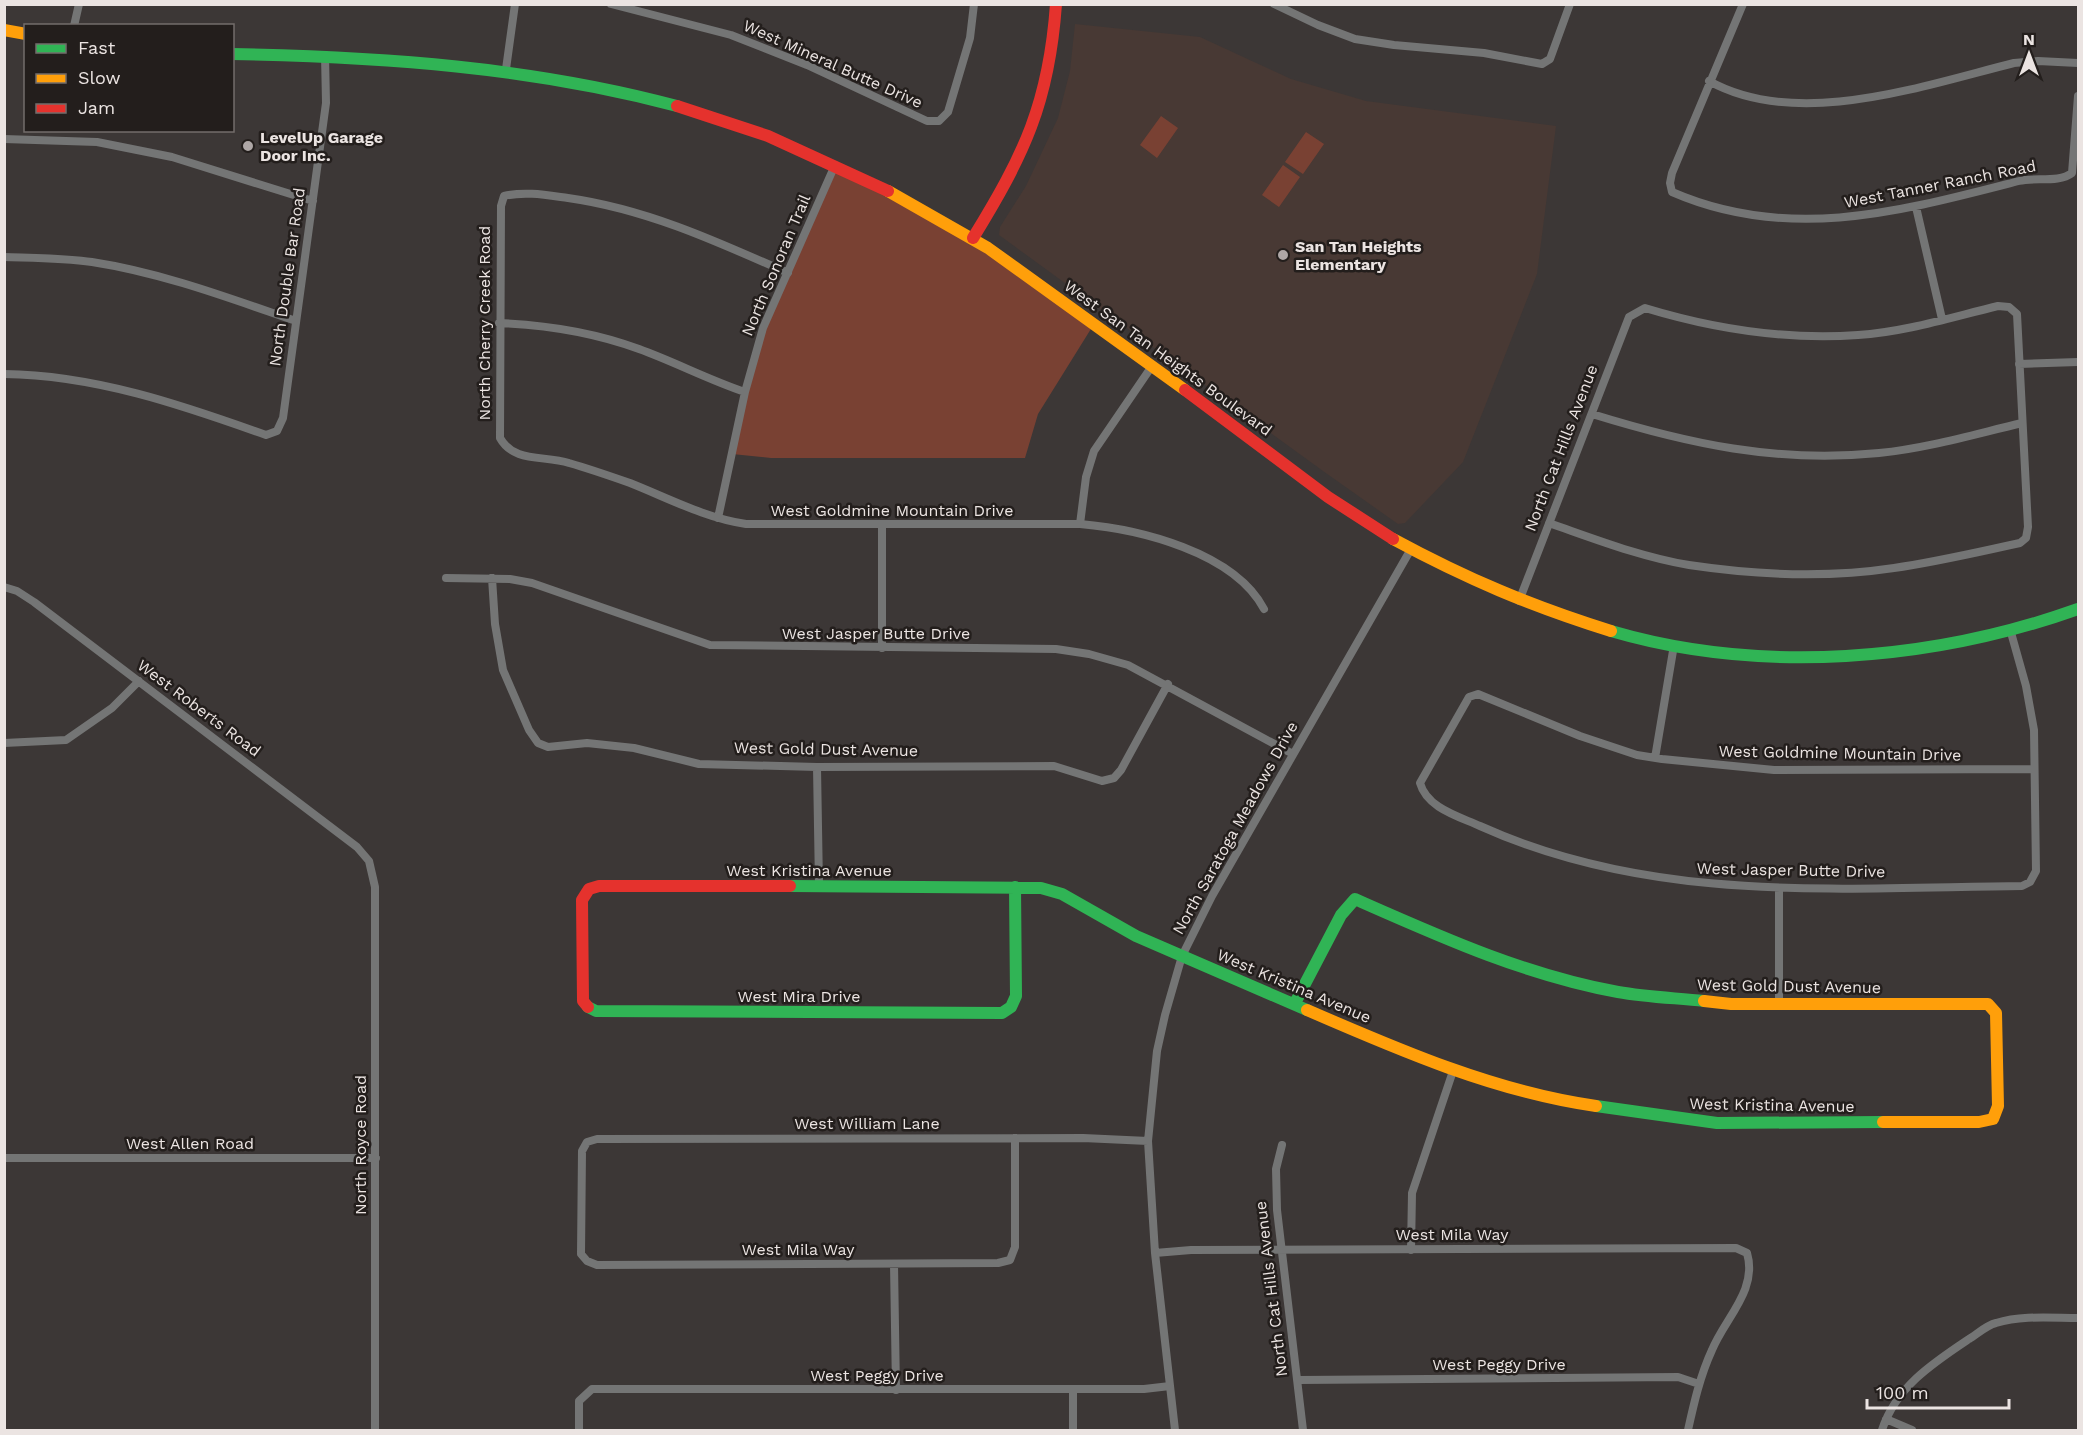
<svg xmlns="http://www.w3.org/2000/svg" width="2083" height="1435" font-family="'Work Sans',sans-serif">
	<style>
		.built { fill: #483934 }
		.green { fill: #794133 }
		.lines { fill: none; stroke-linecap: round; stroke-linejoin: round }
		.street { stroke: #747575; stroke-width: 8 }
		.fast { stroke: #30b455; stroke-width: 12 }
		.slow { stroke: #ff9f0a; stroke-width: 12 }
		.jam { stroke: #e5322d; stroke-width: 12 }
		.poi-dot { fill: #aea7a6; stroke: #231e1c; stroke-width: 2 }
		.labels { text-anchor: middle; dominant-baseline: central; stroke-width: 5; stroke-linejoin: round; paint-order: stroke }
		.street-label { font-size: 16px; fill: #ebe4e2; stroke: #231e1c }
		.poi-label { font-size: 16px; font-weight: bold; fill: #ebe4e2; stroke: #231e1c; text-anchor: start }
	</style>
	<rect width="100%" height="100%" fill="#3c3736"/>
	<path class="built" d="M1075,24L1200,37L1291,79L1366,101L1556,126L1537,274L1463,462L1405,523L1398,524L1323,471L999,235L1000,227L1026,186L1058,118L1070,71Z"/>
	<path class="green" d="M1161,116L1178,128L1157,158L1140,145Z
		M1306,132L1324,144L1303,174L1285,162Z
		M835,165L903,199L1094,324L1038,414L1025,458H771L732,454L755,353Z
		M1283,165L1300,177L1279,207L1262,195Z"/>
	<g class="lines">
		<path class="street" d="M611,4L731,35L807,65L927,121H939L948,112L970,38L974,4
			M1274,4L1318,25L1355,39L1394,45L1484,53L1542,64L1550,59L1570,4
			M1743,4L1672,173L1670,183L1672,192C1789,243 1902,211 2019,181C2035,177 2059,183 2072,173L2078,96
			M74,26L79,4
			M506,69L515,4
			M1709,81C1797,130 1922,86 2014,63L2038,61L2078,63
			M4,139L97,142L172,157L313,201
			M1916,207L1942,319
			M4,257C34,258 63,258 92,262C163,273 229,298 296,321
			M788,273C716,241 646,209 568,198C546,195 525,191 504,196L501,206L500,438C514,463 544,455 569,463C590,469 610,476 630,483C668,498 705,518 746,524H1080C1139,529 1234,552 1264,609
			M499,323C548,325 593,332 639,349C675,362 709,380 745,392
			M2019,364L2078,362
			M4,374C95,375 182,405 266,435L277,431L283,418L326,103L325,55
			M1592,414C1689,444 1776,463 1879,453C1928,448 1975,434 2022,423
			M718,518L745,392L763,328L835,165
			M1080,524L1086,477L1094,451L1152,366
			M882,526V648
			M446,578L510,579L532,583L710,645L1056,649L1089,654L1128,665L1293,754
			M492,578L495,624L503,670L529,730L538,743L548,747L587,743L634,748L699,764L817,767L1054,766L1102,781L1114,778L1121,770L1168,684
			M4,587L17,591L34,602L357,847L369,861L375,887V1430
			M1519,601L1629,317L1645,308C1714,329 1787,340 1858,335C1905,332 1952,317 1998,306L2009,307L2017,314L2028,527L2026,538L2020,543C1978,552 1936,562 1894,568C1828,578 1756,575 1689,565C1641,557 1595,539 1549,523
			M2010,629L2026,686L2034,730L2036,871L2030,882L2022,886C1837,888 1653,904 1480,826C1458,816 1427,808 1420,783L1469,697L1478,694L1580,736L1637,755L1662,759L1774,770L2033,769
			M4,743L66,740L112,708L139,681
			M1655,758L1674,645
			M817,767L819,886
			M1779,1005V888
			M1015,1138V1247L1010,1260L998,1263L597,1265L587,1261L581,1254L582,1151L587,1142L597,1139L1083,1138L1148,1141
			M1282,1145L1276,1169L1277,1210L1303,1430
			M4,1158H376
			M1411,1250L1412,1193L1454,1068
			M1155,1253L1191,1250L1736,1248L1747,1253C1758,1290 1725,1318 1712,1350C1700,1376 1694,1403 1688,1430
			M894,1264L896,1390
			M1298,1380L1678,1377L1699,1384
			M1073,1389V1430
			M1886,1419L1912,1430
			M579,1430V1401L592,1389H1144L1170,1386
			M1175,1430L1155,1253L1148,1141L1157,1051L1165,1015L1182,956L1212,896L1411,549
			M1882,1430C1896,1387 1933,1363 1969,1339C1977,1334 1987,1325 1996,1323C2022,1315 2052,1318 2078,1318"/>
		<path class="fast" d="M232,54C383,57 531,67 677,106
			M1611,631C1761,675 1932,661 2078,609
			M790,886L1041,888L1062,894L1136,936L1307,1010
			M1295,1003L1341,915L1355,899C1441,937 1525,975 1618,992C1646,997 1676,998 1704,1001
			M588,1007L596,1011L1002,1013L1011,1007L1016,996L1015,887
			M1596,1106L1717,1123L1883,1122"/>
		<path class="slow" d="M4,30L26,34
			M888,191L988,248L1185,390
			M1393,539C1467,579 1531,606 1611,631
			M1704,1001L1731,1004H1988L1996,1013L1998,1106L1993,1119L1979,1122H1883
			M1307,1010C1399,1050 1496,1092 1596,1106"/>
		<path class="jam" d="M677,106L768,136L888,191
			M973,238C1024,155 1049,103 1056,4
			M1185,390L1328,497L1393,539
			M588,1007L583,1001L582,900L589,889L599,886H790"/>
	</g>
	<g class="poi-dot">
		<circle cx="248" cy="146" r="6"/>
		<circle cx="1283" cy="255" r="6"/>
	</g>
	<g class="labels">
		<g class="street-label">
			<text transform="translate(833 64) rotate(24)">West Mineral Butte Drive</text>
			<text transform="translate(1940 184) rotate(-11)">West Tanner Ranch Road</text>
			<text transform="translate(776 265) rotate(-67)">North Sonoran Trail</text>
			<text transform="translate(287 277) rotate(-82)">North Double Bar Road</text>
			<text transform="translate(484 323) rotate(-90)">North Cherry Creek Road</text>
			<text transform="translate(1168 358) rotate(36)">West San Tan Heights Boulevard</text>
			<text transform="translate(1561 448) rotate(-69)">North Cat Hills Avenue</text>
			<text x="892" y="510">West Goldmine Mountain Drive</text>
			<text x="876" y="633">West Jasper Butte Drive</text>
			<text transform="translate(199 708) rotate(37)">West Roberts Road</text>
			<text transform="translate(826 749) rotate(1)">West Gold Dust Avenue</text>
			<text transform="translate(1840 753) rotate(1)">West Goldmine Mountain Drive</text>
			<text transform="translate(1235 828) rotate(-61)">North Saratoga Meadows Drive</text>
			<text x="809" y="870">West Kristina Avenue</text>
			<text transform="translate(1791 870) rotate(1)">West Jasper Butte Drive</text>
			<text transform="translate(1294 986) rotate(23)">West Kristina Avenue</text>
			<text transform="translate(1789 986) rotate(1)">West Gold Dust Avenue</text>
			<text x="799" y="996">West Mira Drive</text>
			<text transform="translate(1772 1105) rotate(1)">West Kristina Avenue</text>
			<text x="867" y="1123">West William Lane</text>
			<text x="190" y="1143">West Allen Road</text>
			<text transform="translate(360 1145) rotate(-90)">North Royce Road</text>
			<text x="1452" y="1234">West Mila Way</text>
			<text x="798" y="1249">West Mila Way</text>
			<text transform="translate(1271 1289) rotate(-97)">North Cat Hills Avenue</text>
			<text x="1499" y="1364">West Peggy Drive</text>
			<text x="877" y="1375">West Peggy Drive</text>
		</g>
		<g class="poi-label">
			<text x="260" y="137">LevelUp Garage<tspan x="260" dy="18">Door Inc.</tspan></text>
			<text x="1295" y="246">San Tan Heights<tspan x="1295" dy="18">Elementary</tspan></text>
		</g>
	</g>
	<rect width="2083" height="1435" fill="none" stroke="#ebe4e2" stroke-width="12"/>
	<rect x="24" y="24" width="210" height="108" fill="#231e1c" stroke="#736d6b" stroke-width="1.5"/>
	<rect x="36" y="44" width="30" height="9" fill="#30b455" stroke="#736d6b" stroke-width="1.5"/>
	<text x="78" y="54" font-size="18" fill="#ebe4e2">Fast</text>
	<rect x="36" y="74" width="30" height="9" fill="#ff9f0a" stroke="#736d6b" stroke-width="1.5"/>
	<text x="78" y="84" font-size="18" fill="#ebe4e2">Slow</text>
	<rect x="36" y="104" width="30" height="9" fill="#e5322d" stroke="#736d6b" stroke-width="1.5"/>
	<text x="78" y="114" font-size="18" fill="#ebe4e2">Jam</text>
	<g transform="translate(2029 54)" stroke="#231e1c" stroke-width="4.5" paint-order="stroke">
	<path d="M0-4.5L10 22L0 15L-10 22Z" fill="#ebe4e2"/>
	<text y="-9" font-size="16" font-weight="bold" text-anchor="middle" fill="#ebe4e2">N</text>
	</g>
	<path d="M1867 1399v9h142v-9" fill="none" stroke="#ebe4e2" stroke-width="3"/>
	<text x="1876" y="1399" font-size="18" fill="#ebe4e2" stroke="#231e1c" stroke-width="4.5" paint-order="stroke">100 m</text>
</svg>
